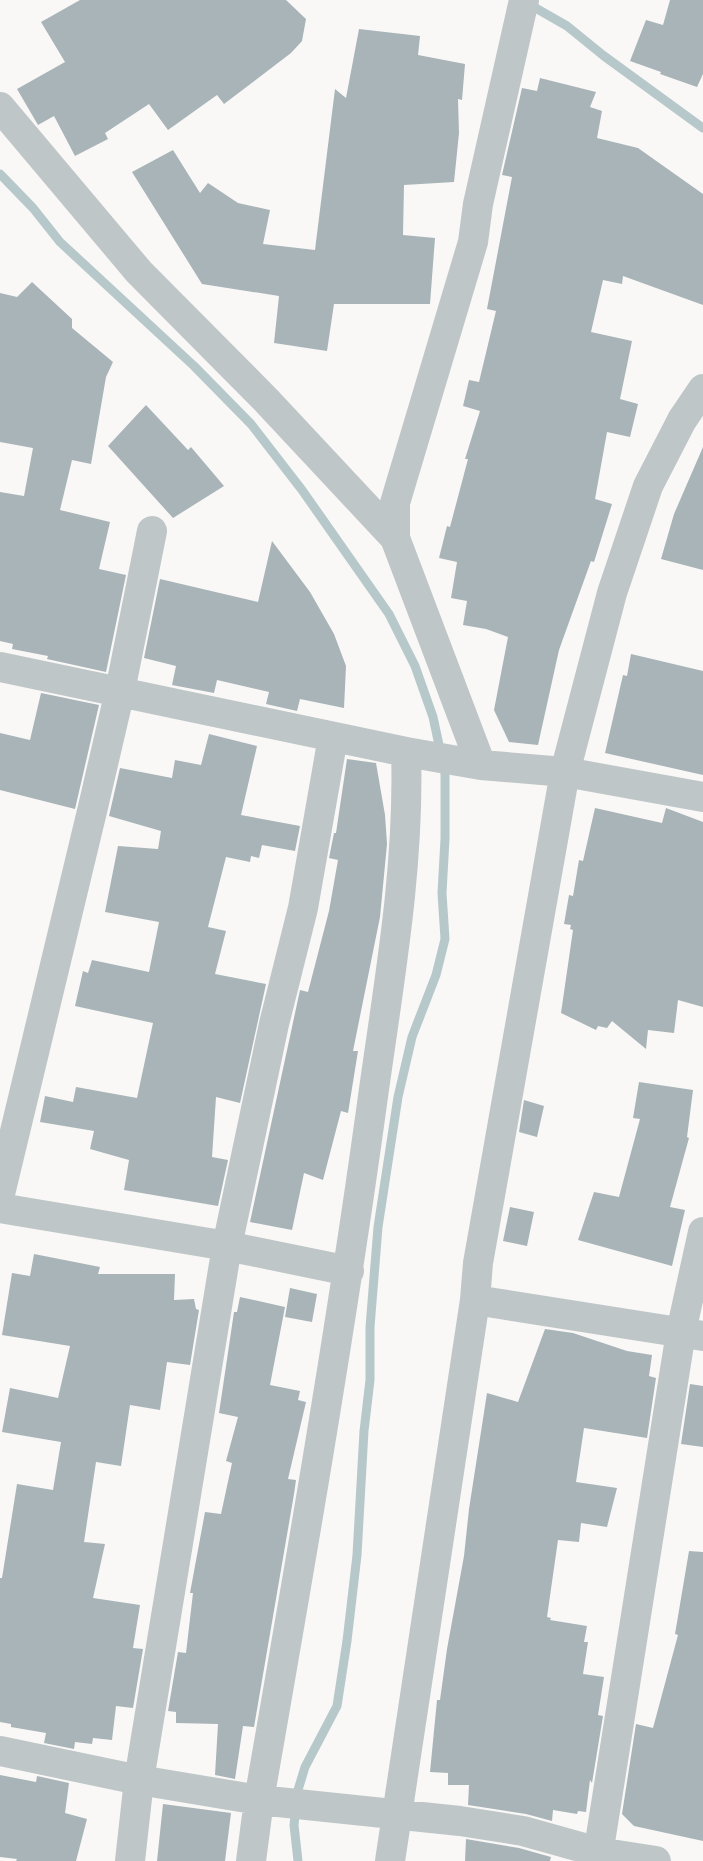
<svg xmlns="http://www.w3.org/2000/svg" width="703" height="1861" font-family="'Exo 2',sans-serif">
	<style>
		.lines { fill: none; stroke-linecap: round; stroke-linejoin: round }
		.stream { stroke: #b7c8ca; stroke-width: 9 }
		.building { fill: #a8b4b8 }
		.street { stroke: #bfc6c8; stroke-width: 30 }
	</style>
	<rect width="100%" height="100%" fill="#f9f8f6"/>
	<g class="lines">
		<path class="stream" d="M527,3L567,26L604,56L703,128
			M0,174L33,208L60,242L194,366L251,424L302,490L389,614L415,666L433,717L445,773V839L442,893L445,939L436,975L412,1037L398,1097L378,1227L370,1327V1380L364,1431L357,1555L347,1641L337,1706L305,1767L298,1790L294,1825L298,1861"/>
	</g>
	<path class="building" d="M80,0H286L306,19L302,41L291,53L224,104L217,95L168,130L149,104L105,133L108,139L75,156L54,116L38,125L17,89L65,62L41,22Z
		M670,0H703V74L697,87L660,74L661,72L630,61L646,20L663,25Z
		M359,29L420,36L418,55L465,64L462,100L458,99L459,133L454,182L404,185L403,235L435,238L430,304H334L327,351L274,343L279,296L202,284L132,172L173,150L200,193L208,183L238,203L270,210L263,244L315,250L335,89L346,98Z
		M540,78L596,92L590,107L602,111L597,138L638,148L703,194V305L623,276L622,284L603,280L591,332L632,341L620,399L638,404L630,437L607,432L595,499L612,504L594,562L591,561L559,650L538,745L509,742L494,710L508,637L486,629L463,625L467,601L451,598L457,562L439,558L447,526L450,527L468,459H465L480,411L463,406L469,380L479,382L496,311L487,309L512,177L502,175L522,88L537,91Z
		M32,282L72,319V328L113,362L106,377L91,464L72,460L60,510L110,522L99,569L126,575L106,672L47,659L48,656L12,649L13,644L0,641V492L24,496L33,448L0,442V293L17,297Z
		M146,405L188,450L191,447L224,486L173,518L108,446Z
		M703,447V570L661,559L674,514Z
		M272,541L310,592L334,634L346,666L344,708L300,699L297,711L266,704L269,692L217,680L214,693L172,685L176,666L144,658L160,579L258,602Z
		M631,654L703,671V775L605,753L623,675L627,676Z
		M41,693L99,705L75,809L0,790V733L30,740Z
		M209,734L257,746L241,815L300,826L295,851L262,845L259,858L251,856L250,862L226,857L208,927L226,931L215,974L266,984L240,1103L216,1097L212,1157L228,1160L218,1206L124,1190L129,1160L90,1149L94,1131L40,1122L45,1096L73,1102L76,1087L137,1098L153,1023L75,1006L83,971L88,973L92,960L149,972L159,922L105,912L118,846L158,849L161,831L109,816L120,768L172,778L175,760L201,765Z
		M347,759L376,763L385,815L387,844L380,917L353,1051H358L348,1113L341,1111L323,1180L304,1173L292,1230L250,1222L300,990L308,992L329,911L338,860L329,858L334,833H336Z
		M595,808L662,823L666,808L703,822V1007L678,1000L674,1033L648,1030L646,1049L612,1021L607,1028L598,1026L596,1030L561,1013L573,930L570,929L571,925L564,924L569,895L573,896L579,860L583,861Z
		M639,1082L693,1090L687,1137L689,1138L670,1207L685,1210L672,1266L578,1240L594,1192L619,1197L640,1119L633,1118Z
		M524,1100L544,1106L537,1137L519,1132Z
		M510,1207L534,1212L527,1246L503,1241Z
		M34,1254L100,1267L98,1274H175L174,1300L194,1299L196,1309L199,1310L190,1365L167,1362L160,1410L130,1405L121,1466L96,1462L84,1542L105,1544L93,1598L140,1605L133,1648L143,1649L133,1708L116,1706L112,1740L93,1738L92,1744L75,1742L74,1749L44,1743L46,1733L11,1727V1724L0,1722V1578H2L17,1484L53,1490L61,1442L2,1432L10,1388L58,1398L70,1346L2,1335L12,1273L30,1276Z
		M290,1288L317,1294L312,1322L285,1317Z
		M240,1297L285,1307L270,1385L300,1391L298,1400L306,1402L288,1479L296,1480L294,1494L254,1727L243,1726L235,1779L215,1775L218,1724L176,1723V1712L168,1711L178,1652L186,1653L193,1593H190L205,1512L221,1514L232,1463L226,1461L238,1417L219,1413L234,1312H237Z
		M545,1329L573,1333L627,1351L652,1355L649,1376L656,1378L647,1438L584,1428L576,1482L617,1488L607,1527L581,1523L579,1542L558,1540L547,1617L551,1618L550,1620L587,1626L584,1642H588L583,1674L604,1677L598,1715L603,1716L592,1783L590,1780L586,1812L578,1811L577,1814L553,1810L552,1821L526,1814L468,1805L469,1785H448V1773L430,1772L437,1700H440L447,1649L464,1556L469,1509L487,1393L518,1402Z
		M690,1384L703,1386V1447L681,1444Z
		M689,1551L703,1552V1841L634,1826L622,1814L636,1724L653,1728L678,1635L675,1634Z
		M0,1775L36,1782L37,1776L69,1783L65,1813L87,1819L76,1861H16L17,1859L0,1857Z
		M163,1804L231,1813L225,1861H157Z
		M466,1839L519,1848L551,1857L550,1861H465Z"/>
	<g class="lines">
		<path class="street" d="M0,107L139,272L266,400L395,538
			M703,389L682,420L648,486L612,593L565,772L478,1263L475,1300L703,1336
			M0,667L406,752
			M481,765L395,538V503L473,242L478,204L524,0
			M0,1194L93,807L120,691L152,531
			M0,1208L227,1246L349,1271
			M0,1751L139,1780L259,1800L460,1821L523,1831L598,1852L656,1861
			M130,1861L139,1780L227,1246L274,1024L303,908L333,737
			M251,1861L259,1800C299,1571 339,1342 371,1111C387,992 410,872 406,752L481,765L565,772L703,797
			M390,1861L475,1300
			M597,1861L681,1332L703,1232"/>
	</g>
</svg>
